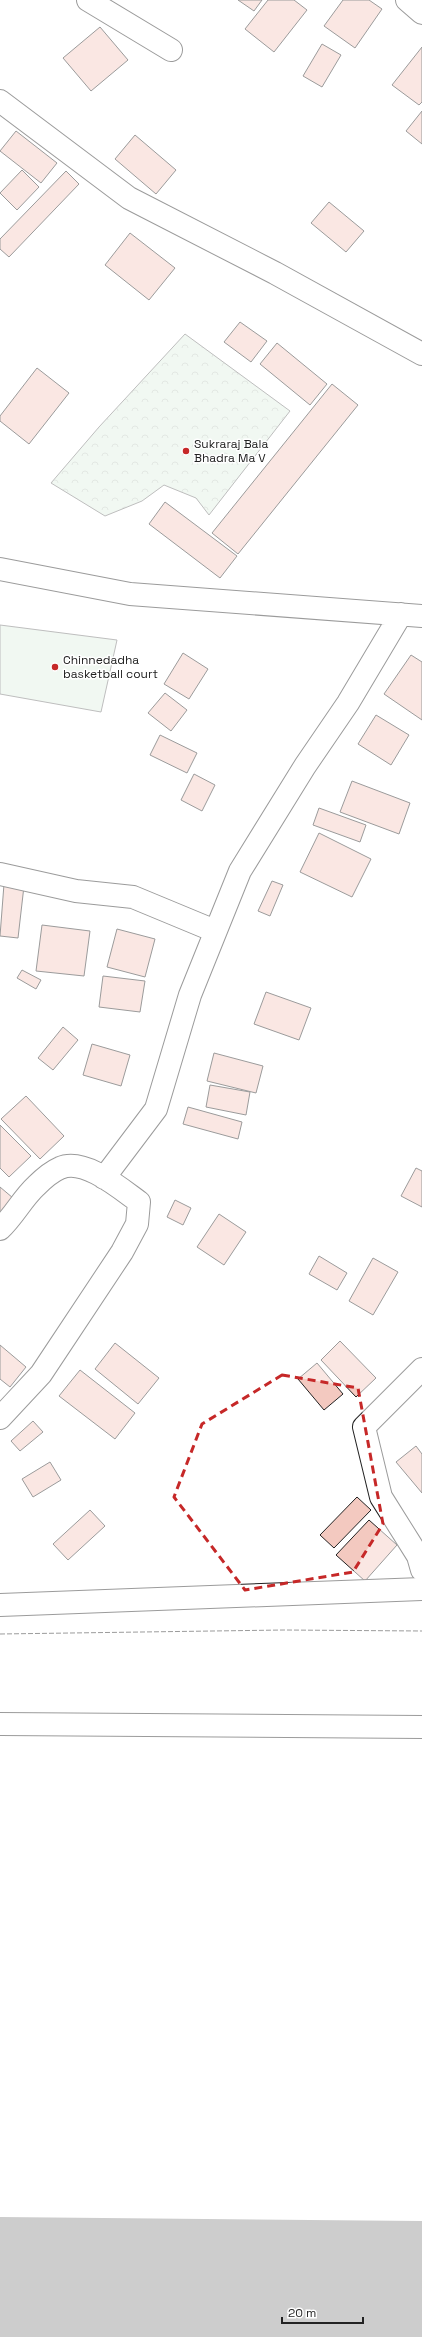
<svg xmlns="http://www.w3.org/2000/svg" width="422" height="2337" font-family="'Space Grotesk',sans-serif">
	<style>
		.park { fill: url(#park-crowns); stroke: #6f6f6f }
		.pitch { fill: #e0efe3; stroke: #6f6f6f }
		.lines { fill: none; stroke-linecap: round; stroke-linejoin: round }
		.taxiway { stroke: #909090; stroke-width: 73 }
		.runway { stroke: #909090; stroke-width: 182 }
		.building { fill: #f3c9c0; stroke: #222 }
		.minor-casing { stroke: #222; stroke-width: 24 }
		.major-casing { stroke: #222; stroke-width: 24 }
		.minor { stroke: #fff; stroke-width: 22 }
		.major { stroke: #fff; stroke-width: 22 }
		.fence { stroke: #222; stroke-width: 1; stroke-dasharray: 5 2; stroke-linecap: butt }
		.marked { fill: none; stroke: #c62828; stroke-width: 3; stroke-dasharray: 8 5; stroke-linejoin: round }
		.poi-dot { fill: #c62828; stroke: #fff; stroke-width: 1.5 }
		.labels { text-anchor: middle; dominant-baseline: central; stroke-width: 3; stroke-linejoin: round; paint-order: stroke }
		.poi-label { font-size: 12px; fill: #222; stroke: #fff; text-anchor: start }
	</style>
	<defs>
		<pattern id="park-crowns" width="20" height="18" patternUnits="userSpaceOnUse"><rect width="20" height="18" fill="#e0efe3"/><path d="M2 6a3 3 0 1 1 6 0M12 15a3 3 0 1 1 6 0" fill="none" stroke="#c0cdc2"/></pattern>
	</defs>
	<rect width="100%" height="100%" fill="#fff"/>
	<path class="park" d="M185,334L290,411L209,515L196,498L164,485L142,501L105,516L51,483L99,427Z"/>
	<path class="pitch" d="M0,625L117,640L101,712L0,694Z"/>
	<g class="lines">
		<path class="taxiway" d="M46,2309L100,2323L135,2337
			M385,2337L422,2324"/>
		<path class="runway" d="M0,2308L422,2312"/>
	</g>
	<path class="building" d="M238,0H262L254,11Z
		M268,0H294L307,10L274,52L245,29Z
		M343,0H369L382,9L355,48L324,26Z
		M100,27L128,60L91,91L63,58Z
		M322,44L341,55L322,87L303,76Z
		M422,47V102L419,105L392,85Z
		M422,111V144L406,131Z
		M16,131L57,163L41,183L0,151Z
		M135,135L176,170L156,194L115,159Z
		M22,170L39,187L17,210L0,193Z
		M66,171L79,184L9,257L0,249V239Z
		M329,202L364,231L346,252L311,223Z
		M130,233L175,268L149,300L105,265Z
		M240,322L267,341L251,362L224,342Z
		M277,343L327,384L310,405L260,364Z
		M37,368L69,393L29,444L0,421V416Z
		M332,384L358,405L238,554L212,533Z
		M165,502L237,556L220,578L149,524Z
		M183,653L208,669L189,699L164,684Z
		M411,655L422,662V720L384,694Z
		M165,693L187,710L171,731L148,713Z
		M376,715L409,735L391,765L358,744Z
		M160,735L197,753L187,773L150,755Z
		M194,774L215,785L202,811L181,800Z
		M352,781L410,803L399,834L340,812Z
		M319,808L366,825L360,842L313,825Z
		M319,833L371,859L352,897L300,872Z
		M272,881L283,885L270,916L258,911Z
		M4,884L24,886L18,938L0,936Z
		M42,925L90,931L84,976L36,971Z
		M117,929L155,939L145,977L107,967Z
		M22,970L41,980L36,989L17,978Z
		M103,976L145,981L140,1012L99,1007Z
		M266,992L311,1008L299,1040L254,1024Z
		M63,1027L78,1040L53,1070L38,1058Z
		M92,1044L130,1055L121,1086L83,1075Z
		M214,1053L263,1066L256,1093L207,1081Z
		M210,1085L250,1092L246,1115L206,1107Z
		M26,1096L64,1136L40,1159L1,1119Z
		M188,1107L242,1122L238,1139L183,1124Z
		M0,1125L31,1156L9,1177L0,1168Z
		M416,1168L422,1171V1207L401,1196Z
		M0,1187L13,1198L0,1213Z
		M175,1200L191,1208L183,1225L167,1217Z
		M219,1214L246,1232L224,1265L197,1247Z
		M319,1256L347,1273L337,1290L309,1274Z
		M373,1258L398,1272L373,1315L349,1301Z
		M340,1341L376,1378L356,1397L321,1360Z
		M115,1343L159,1378L138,1404L95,1369Z
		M0,1345L26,1367L10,1387L0,1379Z
		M317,1363L343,1394L324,1410L298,1379Z
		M80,1370L135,1413L115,1439L59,1396Z
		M33,1421L43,1432L20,1451L11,1441Z
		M416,1446L422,1454V1493L396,1462Z
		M50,1462L61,1480L33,1497L22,1479Z
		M357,1497L371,1510L334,1548L320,1535Z
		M90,1510L105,1526L68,1560L53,1544Z
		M369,1520L397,1545L365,1581L336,1555Z"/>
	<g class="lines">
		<defs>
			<path id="minor" d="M88,0L171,50
				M407,0L422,13
				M0,101L129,198L275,273L422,354
				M0,569L130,594L422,616
				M0,874L76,891L133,897L215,931
				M104,1178L156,1109L190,995L240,871L305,766L348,703L401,614
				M0,1229C14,1216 22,1199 36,1186C42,1180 53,1171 60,1168C84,1157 121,1189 139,1202L137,1224L122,1252L41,1374L0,1418
				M422,1369L364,1427L381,1497L418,1556L422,1570
				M0,1724L422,1727"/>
			<path id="major" d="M0,1605L422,1589"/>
		</defs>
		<use href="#minor" class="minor-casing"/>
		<use href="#major" class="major-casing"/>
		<use href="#minor" class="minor"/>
		<use href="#major" class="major"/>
		<path class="fence" d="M0,1634L284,1630L422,1631"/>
	</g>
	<path d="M0 0H422V2337H0ZM282,1375L358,1388L383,1524L353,1572L245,1590L174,1497L202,1424Z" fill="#fff" fill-opacity=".55" fill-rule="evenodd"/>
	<path class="marked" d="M282,1375L358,1388L383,1524L353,1572L245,1590L174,1497L202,1424Z"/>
	<g class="poi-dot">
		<circle cx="186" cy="451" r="4"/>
		<circle cx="55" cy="667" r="4"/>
	</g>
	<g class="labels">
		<g class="poi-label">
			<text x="194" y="444">Sukraraj Bala<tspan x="194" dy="14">Bhadra Ma V</tspan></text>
			<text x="63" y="660">Chinnedadha<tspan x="63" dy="14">basketball court</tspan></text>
		</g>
	</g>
	<path d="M282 2317v6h81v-6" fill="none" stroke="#222222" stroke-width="2"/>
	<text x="288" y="2317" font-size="12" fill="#222222" stroke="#ffffff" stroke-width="3" paint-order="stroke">20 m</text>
</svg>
